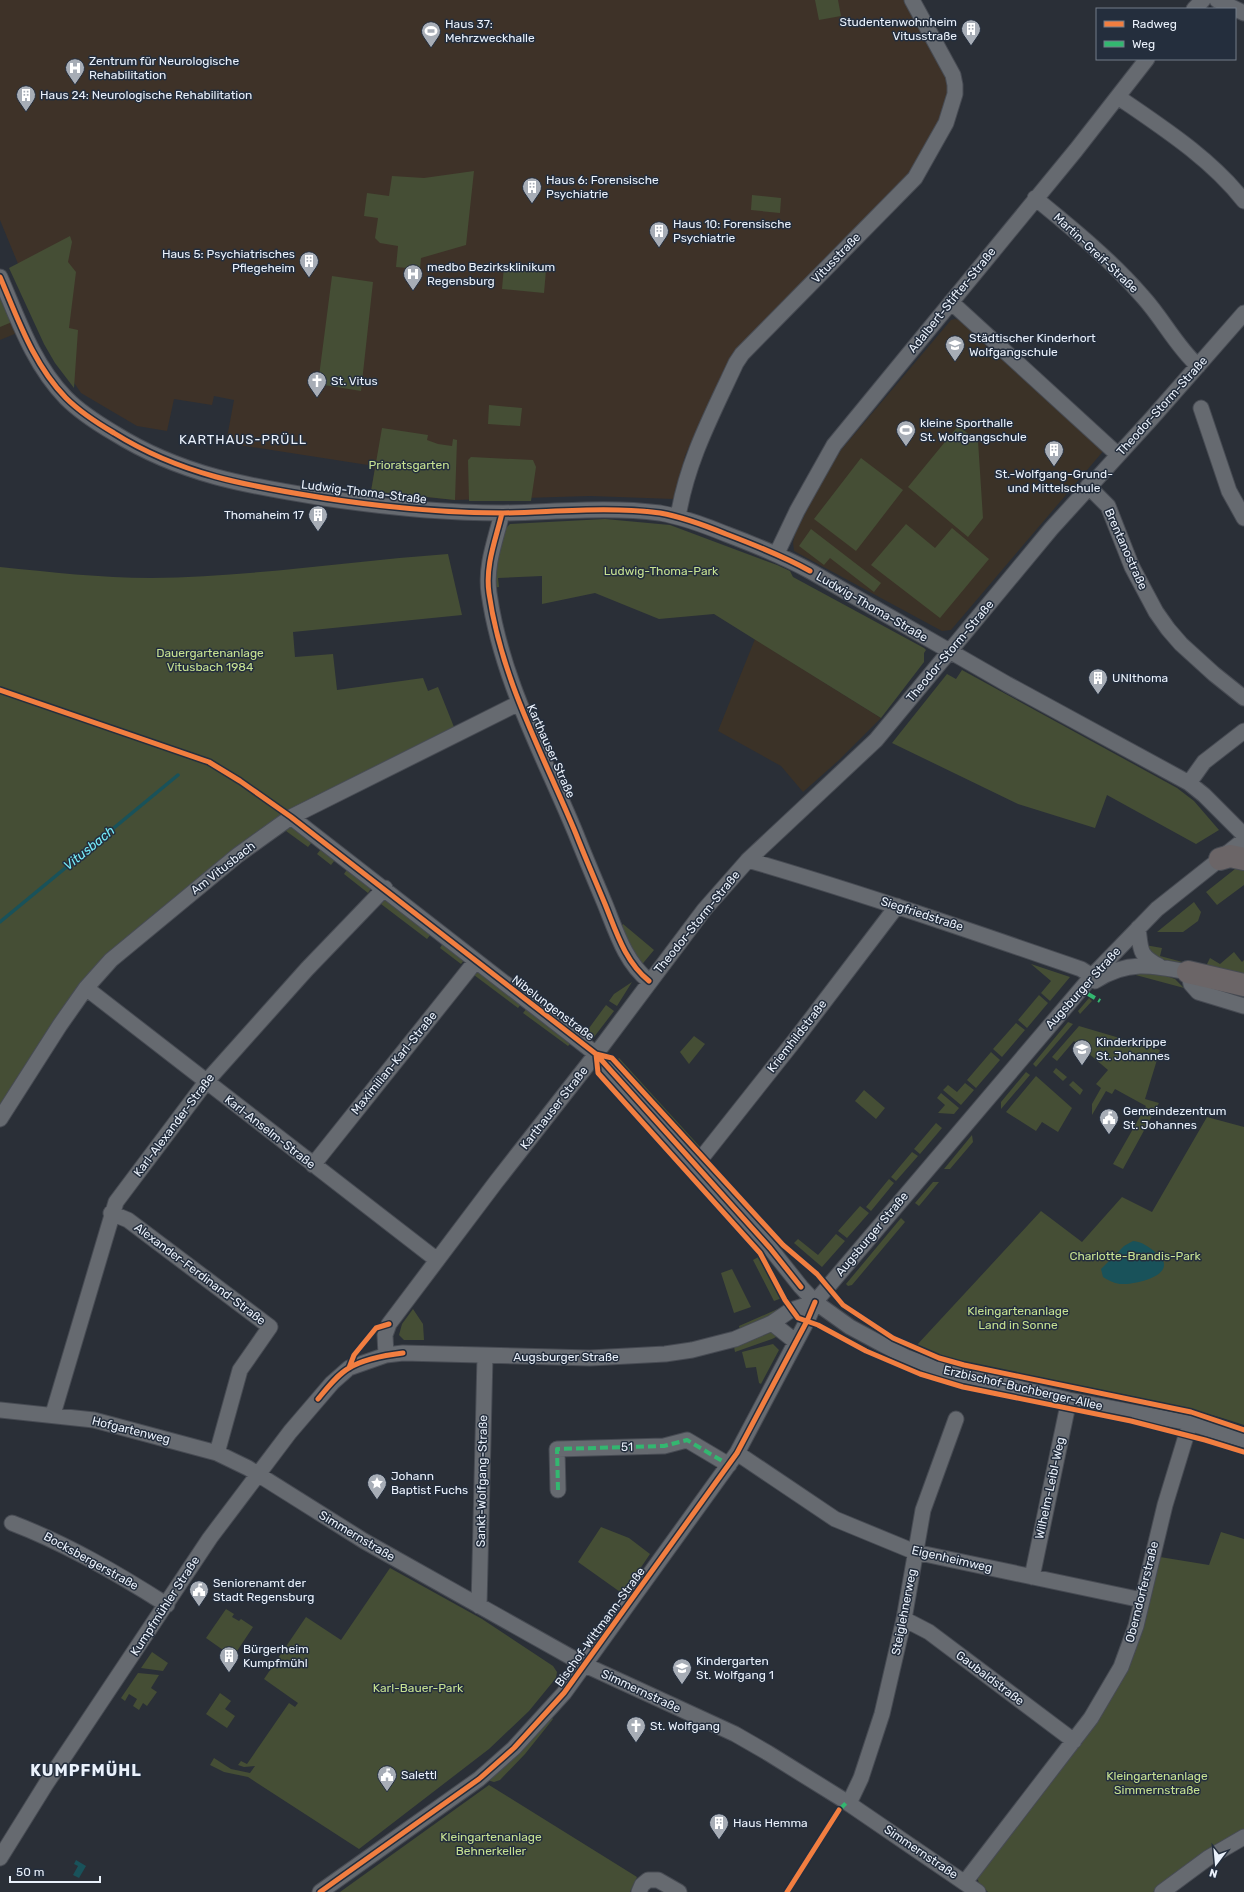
<svg xmlns="http://www.w3.org/2000/svg" width="1244" height="1892" font-family="Rubik,sans-serif">
	<style>
		.education { fill: #3b3227 }
		.medical { fill: #3e3228 }
		.green { fill: #454e35 }
		.water { fill: #19525a }
		.lines { fill: none; stroke-linecap: round; stroke-linejoin: round }
		.stream { stroke: #19525a; stroke-width: 3.5 }
		.minor-casing { stroke: #474b53; stroke-width: 17 }
		.highway-casing { stroke: #474b53; stroke-width: 24 }
		.minor { stroke: #666a70; stroke-width: 15 }
		.highway { stroke: #6b6567; stroke-width: 22 }
		.quiet { stroke: #33b770; stroke-width: 4; stroke-dasharray: 8 4; stroke-linecap: butt }
		.cycleway-casing { stroke: #242e3d; stroke-width: 8 }
		.cycleway { stroke: #f27e40; stroke-width: 5 }
		.labels { text-anchor: middle; dominant-baseline: central; stroke-width: 3; stroke-linejoin: round; paint-order: stroke }
		.poi-label { font-size: 12px; fill: #eaf1fb; stroke: #242e3d; text-anchor: start }
		.street-label { font-size: 12px; fill: #eaf1fb; stroke: #242e3d }
		.park-label { font-size: 12px; fill: #c6e191; stroke: #242e3d }
		.neighbourhood-label { font-size: 13px; letter-spacing: 1px; fill: #eaf1fb; stroke: #242e3d }
		.water-label { font-size: 13px; font-style: italic; fill: #76ecf9; stroke: #242e3d }
		.district-label { font-size: 16px; font-weight: bold; letter-spacing: 1px; fill: #eaf1fb; stroke: #242e3d }
	</style>
	<rect width="100%" height="100%" fill="#2a2f37"/>
	<path class="education" d="M0,295L17,333L0,340Z
		M955,319L959,320L1105,449L951,630L942,631L794,551L793,543L795,534L817,490L841,450L951,320Z
		M755,639L881,718L838,761L803,792L781,766L718,731Z"/>
	<path class="medical" d="M0,0H907L949,82L948,102L942,121L910,176L731,356L685,456L674,499L590,496L455,500L371,491L375,469L368,465L226,443L234,400L214,396L212,405L174,399L167,431L137,426L81,393L56,356L0,220Z"/>
	<path class="green" d="M815,0H838L841,16L819,20Z
		M474,171L466,245L421,258L420,269L396,267L398,246L380,243L375,238L378,218L364,216L367,193L389,196L392,176L424,178Z
		M752,195L781,198L780,213L751,210Z
		M70,236L72,242L68,262L76,272L69,328L78,330L74,388L55,363L44,344L9,268Z
		M504,266L546,270L544,293L502,289Z
		M332,276L373,282L361,391L318,384Z
		M0,295L12,322L0,327Z
		M489,405L522,408L520,426L488,424Z
		M958,426L978,441L983,518L968,537L908,487Z
		M382,428L428,435L427,440L438,444L452,446L453,439L457,440L455,500L371,491Z
		M471,457L533,460L536,467L531,501H469L468,460Z
		M861,458L903,490L856,551L814,519Z
		M605,519L670,525L777,565L790,571L793,577L924,648L926,650L924,653V662L881,718L714,614L659,619L595,593L542,604V576L498,578L499,587L493,588L492,579L506,528L510,524Z
		M906,524L935,548L952,528L989,559L940,618L871,565Z
		M811,529L881,583L874,592L830,558L824,565L799,546Z
		M448,554L462,615L293,632L295,657L333,654L337,690L423,678L428,691L438,687L454,727L298,805L231,852L106,958L0,1108V567C50,572 101,578 151,578C251,577 349,561 448,554Z
		M962,670L1177,788L1194,801L1219,830L1196,844L1107,795L1095,828L1018,804L892,743L947,674L956,679Z
		M290,825L312,842L308,847L286,831Z
		M321,849L335,860L331,865L317,854Z
		M1244,865V885L1217,905L1206,892L1235,869Z
		M348,868L372,887L368,893L344,874Z
		M386,898L431,934L427,939L381,904Z
		M1194,902L1201,912L1198,921L1183,932H1157Z
		M623,924L654,950L639,968L619,930Z
		M443,943L465,959L461,964L440,948Z
		M1145,945L1162,948L1160,956L1205,968L1210,958L1220,964L1234,952L1242,962L1244,960V979L1156,958Z
		M1031,964L1070,977L1050,1001L1041,993L1051,981Z
		M478,970L522,1003L518,1008L474,975Z
		M1157,973L1175,979L1184,988L1132,974Z
		M632,982L617,1006L609,1001L614,994Z
		M1039,995L1048,1003L1027,1028L1018,1020Z
		M1089,998L1092,1001L1080,1014L1078,1011Z
		M606,1005L614,1011L591,1041L584,1035Z
		M527,1008L572,1042L568,1046L523,1013Z
		M1068,1022L1073,1024L1036,1067L1033,1064Z
		M1016,1023L1025,1030L1002,1057L993,1049Z
		M1079,1026L1160,1050L1145,1099L1159,1103L1123,1169L1113,1164L1146,1106L1115,1089L1112,1094L1106,1091L1092,1115V1104L1101,1088L1096,1084L1108,1070L1074,1041L1057,1061L1052,1057Z
		M694,1036L705,1044L689,1064L680,1052Z
		M991,1052L1000,1060L976,1088L967,1080Z
		M619,1058L702,1149L697,1150L616,1061Z
		M1056,1068L1067,1077L1063,1081L1053,1072Z
		M1026,1072L1030,1075L1001,1109V1102Z
		M1036,1076L1072,1108L1058,1132L1042,1122L1036,1131L1006,1112Z
		M1073,1081L1083,1090L1080,1095L1069,1085Z
		M965,1083L974,1090L961,1105L943,1090L948,1085L957,1092Z
		M864,1090L885,1108L876,1119L855,1101Z
		M941,1093L959,1108L954,1114L938,1113L945,1105L937,1098Z
		M1207,1117L1244,1127V1425C1182,1404 1121,1394 1057,1382C1009,1373 960,1365 916,1346L1041,1211L1082,1242L1122,1197L1152,1212Z
		M936,1123L942,1128L920,1154L914,1149Z
		M972,1135L973,1142L950,1169H944Z
		M912,1152L918,1156L896,1181L891,1177Z
		M889,1179L894,1183L871,1211L866,1207Z
		M933,1182H939L919,1206L915,1203Z
		M860,1206L869,1213L847,1238L838,1231Z
		M901,1218L905,1222L852,1285L848,1286L846,1284Z
		M836,1234L845,1241L822,1267L794,1243L798,1239L818,1255Z
		M760,1256L782,1298L774,1301L753,1260Z
		M732,1269L751,1307L734,1313L721,1273Z
		M780,1308L773,1314L740,1330L739,1326Z
		M413,1309L423,1324L424,1340H404L399,1335L402,1324Z
		M772,1332L780,1335L772,1339L735,1352L734,1347Z
		M773,1344L779,1350L761,1384L759,1383L756,1367L746,1368L742,1352Z
		M601,1527L629,1538L650,1554L623,1594L578,1562Z
		M1221,1532L1244,1539V1832L1182,1870L1153,1892H988L979,1884L977,1876L1096,1721L1142,1627L1160,1557L1209,1565Z
		M390,1568L482,1619L553,1666L557,1672L556,1678L529,1711L489,1749L359,1849L248,1777L224,1772L210,1765L214,1758L231,1769L250,1773L255,1766L244,1767L238,1765L241,1761L247,1764L289,1703L295,1707L298,1703L264,1679L306,1617L341,1640Z
		M226,1609L234,1614L232,1617L239,1621L241,1619L253,1627L233,1657L206,1638Z
		M152,1652L168,1663L163,1671L141,1668Z
		M138,1673L159,1675L151,1688L157,1692L147,1706L143,1703L139,1710L133,1706L137,1699L129,1694L125,1701L121,1698Z
		M220,1693L231,1701L225,1709L235,1716L227,1728L206,1714Z
		M551,1717L553,1719L525,1754L500,1780L494,1782L487,1780Z
		M489,1785L637,1877L630,1892H340Z"/>
	<path class="water" d="M1133,1241C1142,1242 1148,1246 1155,1252C1158,1255 1164,1258 1164,1264C1165,1279 1130,1285 1120,1284C1113,1283 1108,1280 1103,1277L1101,1269L1124,1246Z
		M76,1860L86,1866L79,1878L73,1875L78,1866L74,1864Z"/>
	<g class="lines">
		<path class="stream" d="M0,922L178,775"/>
		<defs>
			<path id="minor" d="M1217,0L1244,13
				M1194,9L1203,0
				M1118,97C1163,128 1210,158 1244,201
				M1035,198C1073,229 1111,260 1143,297C1163,319 1176,346 1198,366
				M0,277C18,319 33,364 66,398C80,412 97,423 114,433C181,475 248,486 324,498C383,507 443,513 503,513C555,512 608,506 660,513C683,517 704,525 726,534C755,545 783,556 810,571L1007,684L1189,783L1204,795L1244,835
				M951,302L1117,454
				M1201,408L1229,491L1244,518
				M1088,486L1108,506L1132,567L1156,612L1168,629L1181,644L1214,674L1244,698
				M502,513C496,539 485,565 489,593C501,679 543,754 576,834C585,857 595,880 605,904C616,931 625,962 649,981
				M678,517C687,461 712,415 736,363L742,354L915,178L946,123L955,94V85L953,75L912,0
				M777,553L797,511L834,445L1076,150L1147,59
				M1189,783L1204,762L1244,731
				M291,817L596,1054L770,1248L801,1287L815,1302L850,1327L906,1357L948,1372L1069,1400L1190,1423L1244,1440
				M748,860C861,893 971,931 1081,969L1092,976
				M1138,928C1141,949 1138,955 1159,966
				M1095,981C1127,960 1152,965 1188,972L1191,984L1198,992L1244,1006
				M86,988L437,1260
				M0,1119L60,1025L86,988L111,960L238,855L291,817L519,703
				M313,1165L475,962
				M696,1165L795,1040L897,906
				M111,1213L128,1220L270,1327L240,1370L217,1453
				M772,1323L796,1342
				M386,1355L385,1335L389,1324L496,1182L596,1054L704,910L748,860L876,740L1051,529L1152,418L1244,313
				M0,1410L94,1420L217,1453L248,1468L364,1541L585,1665L735,1734L768,1753L842,1799L978,1892
				M53,1414L116,1202L206,1082L307,969L385,888
				M737,1453L835,1519L915,1552L1142,1600
				M558,1490L557,1449L664,1446L687,1440L729,1465
				M12,1523C67,1544 117,1573 167,1605
				M1032,1577L1069,1400
				M479,1606L485,1356
				M904,1619L929,1632L1074,1741
				M847,1802L852,1797L861,1778L882,1714L904,1619L923,1510L956,1419
				M0,1858L46,1784L210,1538L290,1432L332,1383L349,1368L386,1355L403,1353L590,1358L665,1354L692,1350L735,1339L772,1323L791,1310L815,1302L1092,976L1157,909L1244,840
				M965,1882L1091,1718L1121,1667L1136,1626L1165,1505L1190,1423
				M320,1892L479,1779L514,1748L564,1693L737,1453L807,1321L815,1302
				M639,1892L642,1885L648,1880H658L679,1892
				M1162,1892L1208,1858L1244,1837"/>
			<path id="highway" d="M1220,859L1230,856L1244,859
				M1188,972L1244,985"/>
		</defs>
		<use href="#minor" class="minor-casing"/>
		<use href="#highway" class="highway-casing"/>
		<use href="#minor" class="minor"/>
		<use href="#highway" class="highway"/>
		<path class="quiet" d="M1088,994L1100,1001
			M558,1490L557,1449L664,1446L687,1440L729,1465
			M840,1809L847,1802"/>
		<defs>
			<path id="cycleway" d="M0,277C18,319 33,364 66,398C80,412 97,423 114,433C181,475 248,486 324,498C383,507 443,513 503,513C555,512 608,506 660,513C683,517 704,525 726,534C755,545 783,556 810,571
				M502,513C496,539 485,565 489,593C501,679 543,754 576,834C585,857 595,880 605,904C616,931 625,962 649,981
				M0,690L209,762L240,781L291,817L596,1054L770,1248L801,1287
				M596,1054L598,1073L760,1253L785,1300L798,1318L818,1325L866,1351L920,1374L963,1387L1131,1421L1205,1440L1244,1452
				M596,1054L612,1058L783,1245L817,1274L843,1305L893,1338L939,1358L964,1365L1191,1412L1244,1430
				M349,1368L354,1355L376,1328L389,1324
				M318,1399C327,1388 337,1375 349,1368C364,1359 386,1355 403,1353
				M320,1892L479,1779L514,1748L564,1693L737,1453L807,1321L815,1302
				M787,1892L839,1810"/>
		</defs>
		<use href="#cycleway" class="cycleway-casing"/>
		<use href="#cycleway" class="cycleway"/>
	</g>
	<defs>
		<symbol id="building-pin" viewBox="-11 -11 22 30"><path d="M0 17L-7.5 6A9.5 9.5 0 1 1 7.5 6Z" fill="#a7adb6" stroke="#242e3d"/><path d="M-4-6H4V6H1V3H-1V6H-4ZM-2.5-4.3h1.7v1.8h-1.7ZM.8-4.3h1.7v1.8H.8ZM-2.5-1h1.7V.8h-1.7ZM.8-1h1.7V.8H.8Z" fill="#fff"/></symbol>
		<symbol id="stadium-pin" viewBox="-11 -11 22 30"><path d="M0 17L-7.5 6A9.5 9.5 0 1 1 7.5 6Z" fill="#a7adb6" stroke="#242e3d"/><path d="M0-5a6.5 5 0 1 0 0 10a6.5 5 0 1 0 0-10ZM-3.5-1.8h7v3.6h-7Z" fill="#fff"/></symbol>
		<symbol id="hospital-pin" viewBox="-11 -11 22 30"><path d="M0 17L-7.5 6A9.5 9.5 0 1 1 7.5 6Z" fill="#a7adb6" stroke="#242e3d"/><path d="M-5-5h3v3.5h4V-5h3V5h-3V1.5h-4V5h-3Z" fill="#fff"/></symbol>
		<symbol id="school-pin" viewBox="-11 -11 22 30"><path d="M0 17L-7.5 6A9.5 9.5 0 1 1 7.5 6Z" fill="#a7adb6" stroke="#242e3d"/><path d="M0-5L7-2L0 1L-7-2ZM-4 1L0 2.5L4 1V4Q0 6-4 4Z" fill="#fff"/></symbol>
		<symbol id="church-pin" viewBox="-11 -11 22 30"><path d="M0 17L-7.5 6A9.5 9.5 0 1 1 7.5 6Z" fill="#a7adb6" stroke="#242e3d"/><path d="M-1.2-6h2.4v3.5h3.3v2.4h-3.3V6h-2.4V-.1h-3.3v-2.4h3.3Z" fill="#fff"/></symbol>
		<symbol id="civic-pin" viewBox="-11 -11 22 30"><path d="M0 17L-7.5 6A9.5 9.5 0 1 1 7.5 6Z" fill="#a7adb6" stroke="#242e3d"/><path d="M-.6-6.5H3V-4.5H.6V-3L4-1V1h2V6H-6V1h2V-1L-.6-3ZM-1.2 2.5V6h2.4V2.5Z" fill="#fff"/></symbol>
		<symbol id="sight-pin" viewBox="-11 -11 22 30"><path d="M0 17L-7.5 6A9.5 9.5 0 1 1 7.5 6Z" fill="#a7adb6" stroke="#242e3d"/><path d="M0-6L1.8-2.2L6-1.7L2.9 1.2L3.7 5.4L0 3.3L-3.7 5.4L-2.9 1.2L-6-1.7L-1.8-2.2Z" fill="#fff"/></symbol>
	</defs>
	<g fill-rule="evenodd">
		<use href="#building-pin" x="960" y="18" width="22" height="30"/>
		<use href="#stadium-pin" x="420" y="20" width="22" height="30"/>
		<use href="#hospital-pin" x="64" y="57" width="22" height="30"/>
		<use href="#building-pin" x="15" y="84" width="22" height="30"/>
		<use href="#building-pin" x="521" y="176" width="22" height="30"/>
		<use href="#building-pin" x="648" y="220" width="22" height="30"/>
		<use href="#building-pin" x="298" y="250" width="22" height="30"/>
		<use href="#hospital-pin" x="402" y="263" width="22" height="30"/>
		<use href="#school-pin" x="944" y="334" width="22" height="30"/>
		<use href="#church-pin" x="306" y="370" width="22" height="30"/>
		<use href="#stadium-pin" x="895" y="419" width="22" height="30"/>
		<use href="#building-pin" x="1043" y="439" width="22" height="30"/>
		<use href="#building-pin" x="307" y="504" width="22" height="30"/>
		<use href="#building-pin" x="1087" y="667" width="22" height="30"/>
		<use href="#school-pin" x="1071" y="1038" width="22" height="30"/>
		<use href="#civic-pin" x="1098" y="1107" width="22" height="30"/>
		<use href="#sight-pin" x="366" y="1472" width="22" height="30"/>
		<use href="#civic-pin" x="188" y="1579" width="22" height="30"/>
		<use href="#building-pin" x="218" y="1645" width="22" height="30"/>
		<use href="#school-pin" x="671" y="1657" width="22" height="30"/>
		<use href="#church-pin" x="625" y="1715" width="22" height="30"/>
		<use href="#civic-pin" x="376" y="1764" width="22" height="30"/>
		<use href="#building-pin" x="708" y="1812" width="22" height="30"/>
	</g>
	<g class="labels">
		<g class="poi-label">
			<text x="957" y="22" text-anchor="end">Studentenwohnheim<tspan x="957" dy="14">Vitusstraße</tspan></text>
			<text x="445" y="24">Haus 37:<tspan x="445" dy="14">Mehrzweckhalle</tspan></text>
			<text x="89" y="61">Zentrum für Neurologische<tspan x="89" dy="14">Rehabilitation</tspan></text>
			<text x="40" y="95">Haus 24: Neurologische Rehabilitation</text>
			<text x="546" y="180">Haus 6: Forensische<tspan x="546" dy="14">Psychiatrie</tspan></text>
			<text x="673" y="224">Haus 10: Forensische<tspan x="673" dy="14">Psychiatrie</tspan></text>
			<text x="295" y="254" text-anchor="end">Haus 5: Psychiatrisches<tspan x="295" dy="14">Pflegeheim</tspan></text>
			<text x="427" y="267">medbo Bezirksklinikum<tspan x="427" dy="14">Regensburg</tspan></text>
			<text x="969" y="338">Städtischer Kinderhort<tspan x="969" dy="14">Wolfgangschule</tspan></text>
			<text x="331" y="381">St. Vitus</text>
			<text x="920" y="423">kleine Sporthalle<tspan x="920" dy="14">St. Wolfgangschule</tspan></text>
			<text x="1054" y="474" text-anchor="middle">St.-Wolfgang-Grund-<tspan x="1054" dy="14">und Mittelschule</tspan></text>
			<text x="304" y="515" text-anchor="end">Thomaheim 17</text>
			<text x="1112" y="678">UNIthoma</text>
			<text x="1096" y="1042">Kinderkrippe<tspan x="1096" dy="14">St. Johannes</tspan></text>
			<text x="1123" y="1111">Gemeindezentrum<tspan x="1123" dy="14">St. Johannes</tspan></text>
			<text x="391" y="1476">Johann<tspan x="391" dy="14">Baptist Fuchs</tspan></text>
			<text x="213" y="1583">Seniorenamt der<tspan x="213" dy="14">Stadt Regensburg</tspan></text>
			<text x="243" y="1649">Bürgerheim<tspan x="243" dy="14">Kumpfmühl</tspan></text>
			<text x="696" y="1661">Kindergarten<tspan x="696" dy="14">St. Wolfgang 1</tspan></text>
			<text x="650" y="1726">St. Wolfgang</text>
			<text x="401" y="1775">Salettl</text>
			<text x="733" y="1823">Haus Hemma</text>
		</g>
		<g class="street-label">
			<text transform="translate(1096 253) rotate(43)">Martin-Greif-Straße</text>
			<text transform="translate(836 258) rotate(-46)">Vitusstraße</text>
			<text transform="translate(952 300) rotate(-51)">Adalbert-Stifter-Straße</text>
			<text transform="translate(1162 406) rotate(-48)">Theodor-Storm-Straße</text>
			<text transform="translate(364 492) rotate(7)">Ludwig-Thoma-Straße</text>
			<text transform="translate(1126 549) rotate(66)">Brentanostraße</text>
			<text transform="translate(872 607) rotate(30)">Ludwig-Thoma-Straße</text>
			<text transform="translate(950 651) rotate(-50)">Theodor-Storm-Straße</text>
			<text transform="translate(551 751) rotate(66)">Karthauser Straße</text>
			<text transform="translate(223 868) rotate(-38)">Am Vitusbach</text>
			<text transform="translate(922 914) rotate(18)">Siegfriedstraße</text>
			<text transform="translate(697 922) rotate(-51)">Theodor-Storm-Straße</text>
			<text transform="translate(1083 988) rotate(-48)">Augsburger Straße</text>
			<text transform="translate(553 1008) rotate(37)">Nibelungenstraße</text>
			<text transform="translate(797 1036) rotate(-52)">Kriemhildstraße</text>
			<text transform="translate(394 1063) rotate(-51)">Maximilian-Karl-Straße</text>
			<text transform="translate(554 1108) rotate(-52)">Karthauser Straße</text>
			<text transform="translate(174 1125) rotate(-53)">Karl-Alexander-Straße</text>
			<text transform="translate(270 1132) rotate(38)">Karl-Anselm-Straße</text>
			<text transform="translate(872 1234) rotate(-50)">Augsburger Straße</text>
			<text transform="translate(200 1274) rotate(37)">Alexander-Ferdinand-Straße</text>
			<text x="566" y="1357">Augsburger Straße</text>
			<text transform="translate(1023 1388) rotate(13)">Erzbischof-Buchberger-Allee</text>
			<text transform="translate(131 1430) rotate(14)">Hofgartenweg</text>
			<text transform="translate(627 1447) rotate(-1)">51</text>
			<text transform="translate(482 1481) rotate(-89)">Sankt-Wolfgang-Straße</text>
			<text transform="translate(1050 1488) rotate(-78)">Wilhelm-Leibl-Weg</text>
			<text transform="translate(357 1536) rotate(31)">Simmernstraße</text>
			<text transform="translate(952 1559) rotate(13)">Eigenheimweg</text>
			<text transform="translate(91 1561) rotate(29)">Bocksbergerstraße</text>
			<text transform="translate(1142 1592) rotate(-76)">Oberndorferstraße</text>
			<text transform="translate(165 1606) rotate(-57)">Kumpfmühler Straße</text>
			<text transform="translate(904 1612) rotate(-79)">Steiglehnerweg</text>
			<text transform="translate(600 1627) rotate(-54)">Bischof-Wittmann-Straße</text>
			<text transform="translate(990 1678) rotate(37)">Gaubaldstraße</text>
			<text transform="translate(641 1691) rotate(25)">Simmernstraße</text>
			<text transform="translate(921 1852) rotate(34)">Simmernstraße</text>
		</g>
		<g class="park-label">
			<text x="409" y="465">Prioratsgarten</text>
			<text x="661" y="571">Ludwig-Thoma-Park</text>
			<text x="210" y="653">Dauergartenanlage<tspan x="210" dy="14">Vitusbach 1984</tspan></text>
			<text x="1135" y="1256">Charlotte-Brandis-Park</text>
			<text x="1018" y="1311">Kleingartenanlage<tspan x="1018" dy="14">Land in Sonne</tspan></text>
			<text x="418" y="1688">Karl-Bauer-Park</text>
			<text x="1157" y="1776">Kleingartenanlage<tspan x="1157" dy="14">Simmernstraße</tspan></text>
			<text x="491" y="1837">Kleingartenanlage<tspan x="491" dy="14">Behnerkeller</tspan></text>
		</g>
		<g class="neighbourhood-label">
			<text x="243" y="439">KARTHAUS-PRÜLL</text>
		</g>
		<g class="water-label">
			<text transform="translate(89 848) rotate(-39)">Vitusbach</text>
		</g>
		<g class="district-label">
			<text x="86" y="1770">KUMPFMÜHL</text>
		</g>
	</g>
	<rect x="1096" y="8" width="140" height="52" fill="#242e3d" stroke="#737c89"/>
	<rect x="1104" y="21" width="20" height="6" fill="#f27e40" stroke="#737c89"/>
	<text x="1132" y="28" font-size="12" fill="#eaf1fb">Radweg</text>
	<rect x="1104" y="41" width="20" height="6" fill="#33b770" stroke="#737c89"/>
	<text x="1132" y="48" font-size="12" fill="#eaf1fb">Weg</text>
	<g transform="translate(1216 1864) rotate(196)" stroke="#242e3d" stroke-width="3" paint-order="stroke">
	<path d="M0-3L7 15L0 10L-7 15Z" fill="#eaf1fb"/>
	<text y="-6" font-size="11" font-weight="bold" text-anchor="middle" fill="#eaf1fb">N</text>
	</g>
	<path d="M10 1876v6h90v-6" fill="none" stroke="#eaf1fb" stroke-width="2"/>
	<text x="16" y="1876" font-size="12" fill="#eaf1fb" stroke="#242e3d" stroke-width="3" paint-order="stroke">50 m</text>
</svg>
